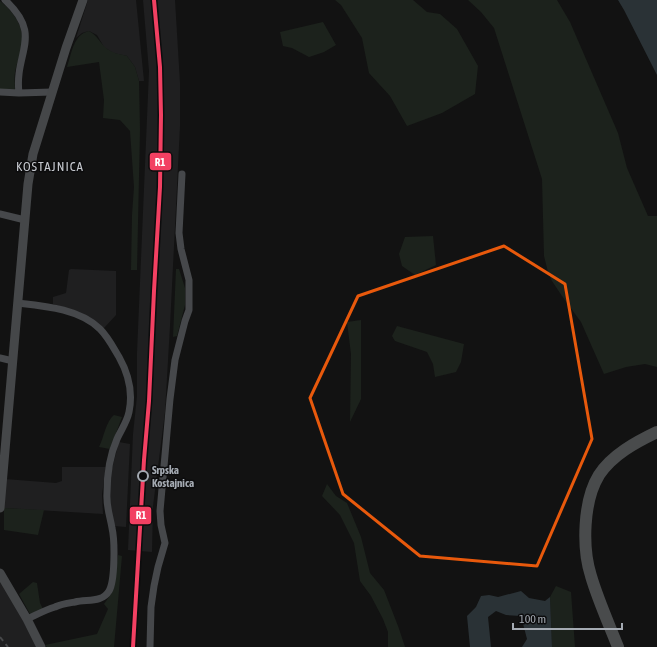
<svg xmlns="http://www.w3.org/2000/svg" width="657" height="647" font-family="'Asap Condensed',sans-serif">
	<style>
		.built { fill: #1f1f20 }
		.green { fill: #1c221c }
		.water { fill: #2a3236 }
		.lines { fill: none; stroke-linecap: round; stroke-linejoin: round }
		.street { stroke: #46484b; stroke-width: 7 }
		.secondary { stroke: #454749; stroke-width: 9 }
		.highway { stroke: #494b4c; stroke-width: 12 }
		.rail { stroke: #47484a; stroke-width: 2; stroke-dasharray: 5 4; stroke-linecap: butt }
		.rail-1-casing { stroke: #0c0c0d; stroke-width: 7 }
		.rail-1 { stroke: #f24062; stroke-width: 4 }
		.marked { fill: none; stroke: #e8590c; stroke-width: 3; stroke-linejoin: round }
		.stop-dot { fill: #0c0c0d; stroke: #a4aab2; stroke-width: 2 }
		.labels { text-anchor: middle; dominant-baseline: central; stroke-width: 3; stroke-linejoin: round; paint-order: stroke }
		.stop-label { font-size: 11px; font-weight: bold; fill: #a4aab2; stroke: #0c0c0d; text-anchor: start }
		.quarter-label { font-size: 13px; letter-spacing: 1px; fill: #c5c8ce; stroke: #0c0c0d }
		.line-badge { stroke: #0c0c0d; stroke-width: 1.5 }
		.badge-label { font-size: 11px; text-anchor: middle; font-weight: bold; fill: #fff }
	</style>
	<rect width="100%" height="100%" fill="#121212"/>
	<path class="built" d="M88,0H136L144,81H139L135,67L127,56L113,53L104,47L97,35L89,31L82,33L76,38Z
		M143,0H175L180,83V126L170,326L165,412L153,506L152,552L128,550L133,434L137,396V353L149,71Z
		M71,269L116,271V315L104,328L84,315L53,304V297L66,293L69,270Z
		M119,442L130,444L126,527L114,526L109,503V480Z
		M62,467H106L102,494L103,514L4,508L5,479L56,483L62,481Z
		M0,580L24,620L37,647H0Z"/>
	<path class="green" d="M335,0H413L427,12L440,14L457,29L478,66L475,94L442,113L407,126L390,96L369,73L362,38L341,5Z
		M468,0H557L570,22L618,133L627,168L648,216H657V367L645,364L626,367L604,374L581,322L562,296L552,281L548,272L544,256L542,179L494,28L481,12Z
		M0,1C12,11 23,23 22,41C22,51 17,61 15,72C14,78 15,85 15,91L0,89Z
		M323,22L336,45L324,52L309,57L292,48L283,46L280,32Z
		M89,31C98,36 99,42 106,48C112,53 119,54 127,56L135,67L139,81L140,130L137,270H131L132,215L134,187L130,131L120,120L103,118L104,100L99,62L67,67C72,53 73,35 89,31Z
		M433,236L436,265L415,275L402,266L399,254L405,237Z
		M176,269H179L185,288V305L177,336L173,337Z
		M361,320V399L350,422L351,354L347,322Z
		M397,326L464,344L461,362L456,372L435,377L433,364L427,352L395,341L392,336Z
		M114,415L122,417L110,449L99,447C104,437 106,421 114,415Z
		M327,484L336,496L347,503L361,537L370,573L384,590L398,626L405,647H388V632L383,619L371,596L360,581L354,543L340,515L322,496Z
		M4,508L44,510L38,535L4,530Z
		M118,555L122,556L114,647H47L45,645L97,634L108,609L104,604L111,594L114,587Z
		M33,582L37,583L40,603L43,609L30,614L19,594Z
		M556,586L571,592L575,647H552L550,597Z"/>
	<path class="water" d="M618,0H657V75L624,10Z
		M521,591L529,598L545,601L550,597L552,647H522L527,639L521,616L506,615L496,611L488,617L491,647H470L467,616L476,607L481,596L489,595L498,597Z"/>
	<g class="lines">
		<path class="street" d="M5,0C44,36 14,52 19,93
			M0,92L19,93L52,92
			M0,214L25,220
			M18,303C45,306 80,309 100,329C108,337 113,347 119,357C128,373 133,393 129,412C127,422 121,430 117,439C110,455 107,475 107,493C106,506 110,516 112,528C115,541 115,581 109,591C102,603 87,599 75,602C69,603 61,604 55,607C45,610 36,615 27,619
			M0,358L13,361
			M150,647L151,607L154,586L158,567L165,543L161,525L160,511L170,399L175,360L185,321L189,310V280L181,249L179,233L182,174"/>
		<path class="secondary" d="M0,508L28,184L33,154L66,48L83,0
			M0,573L27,619L41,647"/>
		<path class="highway" d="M618,647C609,624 598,600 591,576C582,548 583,501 599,475C612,455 636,442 657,432"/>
		<path class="rail" d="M0,637L8,647
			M133,647L144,460L149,401L154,291L160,187L161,115L160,67L154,0"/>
		<defs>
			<path id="rail-1" d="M133,647L144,460L149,401L154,291L160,187L161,115L160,67L154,0"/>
		</defs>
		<use href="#rail-1" class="rail-1-casing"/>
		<use href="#rail-1" class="rail-1"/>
	</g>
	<path class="marked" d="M504,246L565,284L592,439L537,566L420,556L343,494L310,398L358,296Z"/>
	<circle class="stop-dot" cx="143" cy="476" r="5"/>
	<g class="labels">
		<g class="stop-label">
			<text x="152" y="470">Srpska<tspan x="152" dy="13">Kostajnica</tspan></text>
		</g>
		<g class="quarter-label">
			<text x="50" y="166">KOSTAJNICA</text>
		</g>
	</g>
	<g class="line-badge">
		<rect x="149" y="152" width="23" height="19" rx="4" fill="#f24062"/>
		<rect x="129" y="506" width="23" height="19" rx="4" fill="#f24062"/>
	</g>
	<g class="badge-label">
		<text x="160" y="166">R1</text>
		<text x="141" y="519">R1</text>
	</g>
	<path d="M513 623v6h109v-6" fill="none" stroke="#a4aab2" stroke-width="2"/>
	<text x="519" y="623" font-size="12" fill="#a4aab2" stroke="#0c0c0d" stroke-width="3" paint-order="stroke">100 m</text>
</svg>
